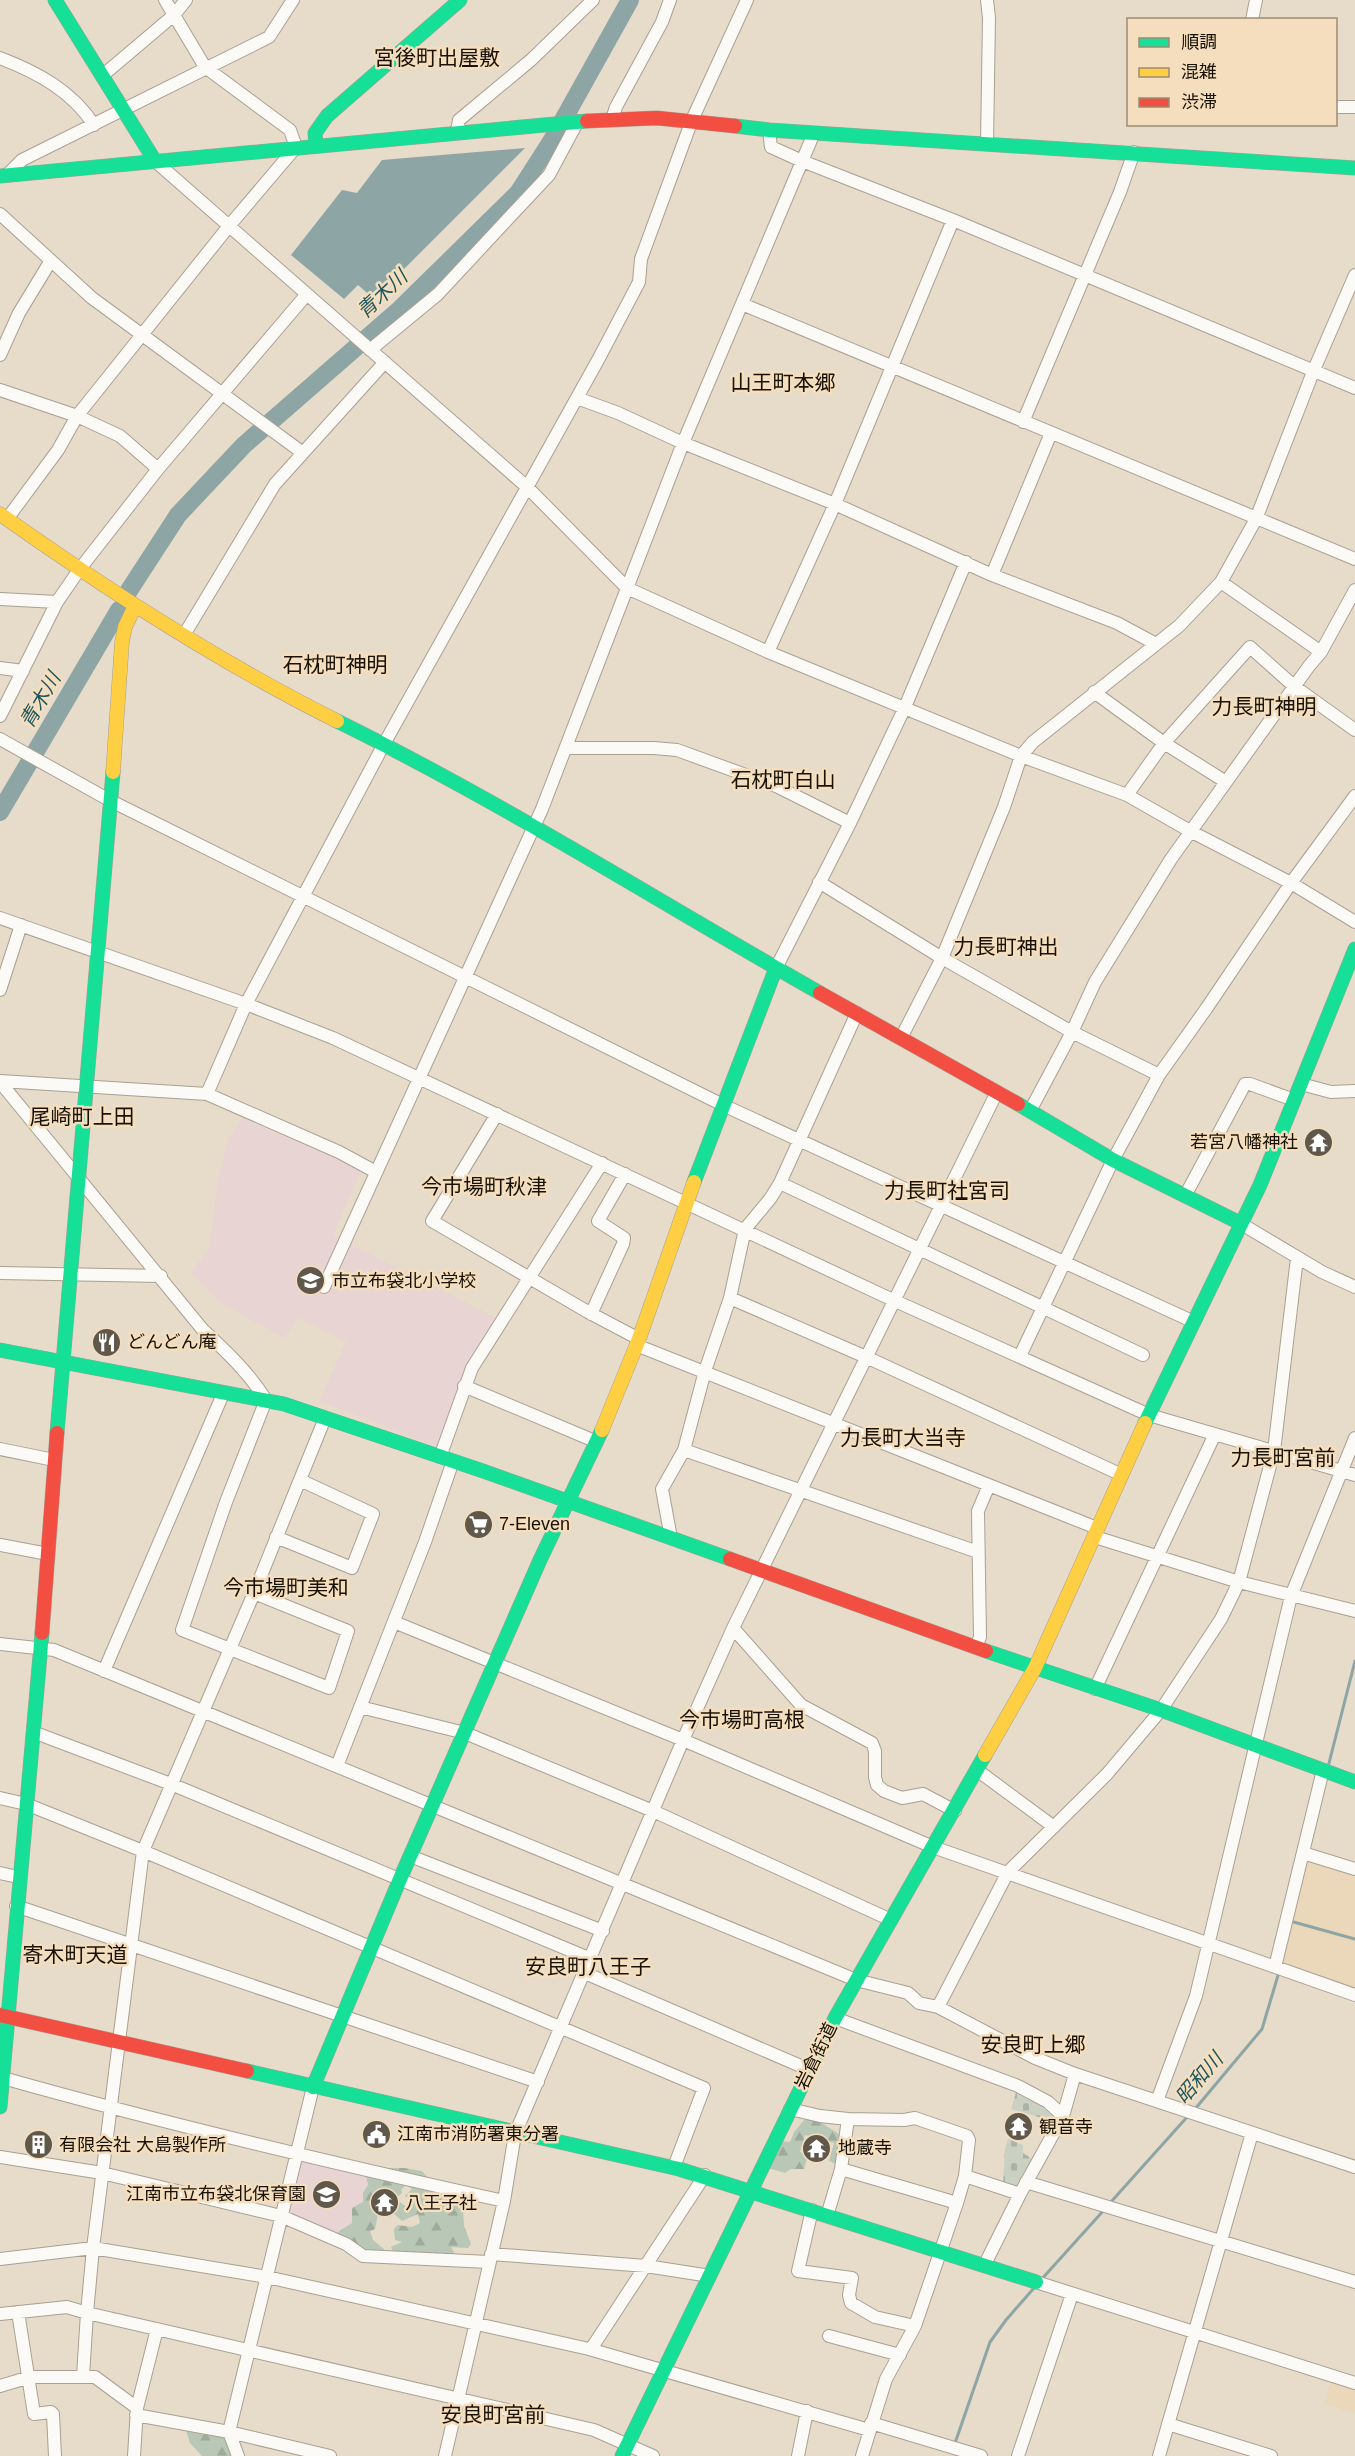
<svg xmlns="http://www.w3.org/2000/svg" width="1355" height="2456" font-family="Arial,'Noto Sans JP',sans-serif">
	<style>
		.commercial { fill: #e8d5d3 }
		.built { fill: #ebd7ba }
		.forest { fill: url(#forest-firs) }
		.cemetery { fill: url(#cemetery-stones) }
		.water { fill: #8da5a5 }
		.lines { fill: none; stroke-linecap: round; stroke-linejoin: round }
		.stream { stroke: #8da5a5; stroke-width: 3 }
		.river { stroke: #8da5a5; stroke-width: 18 }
		.street-casing { stroke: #a9a093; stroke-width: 14 }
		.fast-casing { stroke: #a9a093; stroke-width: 15 }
		.slow-casing { stroke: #a9a093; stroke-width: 15 }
		.jam-casing { stroke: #a9a093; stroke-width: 15 }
		.street { stroke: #fbfaf7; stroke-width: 12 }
		.fast { stroke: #16e098; stroke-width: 14 }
		.slow { stroke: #ffcf43; stroke-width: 14 }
		.jam { stroke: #f24e42; stroke-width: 14 }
		.labels { text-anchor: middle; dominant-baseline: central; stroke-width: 5; stroke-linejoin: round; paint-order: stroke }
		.poi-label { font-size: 18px; fill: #181106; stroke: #f4debd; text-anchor: start }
		.street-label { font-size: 18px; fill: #181106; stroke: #f4debd }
		.water-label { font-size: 20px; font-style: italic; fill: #1d565f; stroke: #f4debd }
		.quarter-label { font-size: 21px; fill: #181106; stroke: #f4debd }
	</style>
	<defs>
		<pattern id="forest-firs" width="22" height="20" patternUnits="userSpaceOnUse" patternTransform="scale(1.5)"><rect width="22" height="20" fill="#b9c7b6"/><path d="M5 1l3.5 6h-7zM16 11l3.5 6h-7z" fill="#9eaa9b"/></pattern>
		<pattern id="cemetery-stones" width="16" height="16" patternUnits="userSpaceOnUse" patternTransform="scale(1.5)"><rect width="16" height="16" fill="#cad1c3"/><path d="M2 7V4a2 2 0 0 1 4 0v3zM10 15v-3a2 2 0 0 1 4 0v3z" fill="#adb2a6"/></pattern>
	</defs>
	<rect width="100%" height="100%" fill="#e7dbca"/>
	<path class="commercial" d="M243,1118L361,1170L333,1235L498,1319L463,1376L437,1447L319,1401L346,1342L298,1318L284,1338L221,1303L190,1273L209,1250L218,1180L229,1137Z
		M296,2153L373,2172L355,2250L281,2216Z"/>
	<path class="built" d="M1308,1859L1355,1872V1990L1282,1965Z
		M1332,2376L1355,2383V2413L1324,2404Z"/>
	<path class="forest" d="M805,2119L817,2120L842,2136L839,2165L829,2161L834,2143L805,2135L800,2152L808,2155L804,2169H791L785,2173L768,2168L779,2141L790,2142L794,2132Z
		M372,2168H404L422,2171L429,2179L465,2192L470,2205L463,2210L464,2226L471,2244L468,2248L451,2247L454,2252L451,2260L394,2254L391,2247L402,2242L395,2240L394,2229L398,2225L412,2227L420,2223L418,2214L402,2221L393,2213L398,2200L407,2208L411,2199L405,2196L412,2189L406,2185L401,2190L402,2193L395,2199L383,2189L373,2200L378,2214L375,2229L370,2231L373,2240L384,2249L381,2255C361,2252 349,2250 338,2232L352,2223V2208L363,2202V2193L368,2185L365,2170Z
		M185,2427L226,2433L231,2447L230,2456H202L190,2443Z"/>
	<path class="cemetery" d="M1018,2086L1063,2116L1057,2127L1042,2118L1011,2109Z
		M1008,2139L1023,2145V2153L1034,2160L1021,2187L1003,2185L1005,2149Z"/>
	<path class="water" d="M525,148L374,299L358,285L344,299L291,255L342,190L357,193L382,160Z"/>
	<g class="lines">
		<path class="stream" d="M1328,1767L1355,1661
			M1290,1921L1355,1939
			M1195,2109L1262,2029L1279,1972
			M1110,2203L1188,2116
			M1040,2281L1104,2210
			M954,2446L990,2342L1006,2320L1034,2288"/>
		<path class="river" d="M128,592L178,515L244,445L400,309L518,193L552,140L630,0
			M0,812L119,610"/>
		<defs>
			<path id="street" d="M987,0L989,18L987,144
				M1252,20L1256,0
				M0,58C37,72 72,91 94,125
				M102,76L174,15L186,0
				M1336,107H1355
				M612,119L616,107L662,22L670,0
				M769,130L771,147L802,161L953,220L1355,388
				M457,132L459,120L531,60L593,0
				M155,161L527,487L627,588L768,652L1021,756L1127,795L1190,831L1291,883L1355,922
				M6,176L22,160L269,37L293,0
				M0,214L92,298L303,453
				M742,304L1355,559
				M370,350L438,294L504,223L549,175L578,121
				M0,355L19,313L50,262
				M0,390L77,416L120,436L158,469
				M577,398L618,413L683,443L835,504L992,575L1117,623L1156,644
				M1023,422L1120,192L1134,152
				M7,519L58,450L77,416L229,226L296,147L290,130L205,67L165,0
				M992,575L1051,433
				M1221,582L1321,652
				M0,599L57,602
				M184,635L275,484L385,362
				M768,652L835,504L953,220
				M0,668L23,671
				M1094,692L1164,743L1226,782
				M0,716L57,602L79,570L158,469L307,294
				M0,739L111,801L725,1106L1194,1322
				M567,748H654L677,750L776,786L850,823
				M1127,795L1164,743L1250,647L1295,687L1355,730
				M819,882L942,958L1072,1032L1159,1075
				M0,918L246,1004L333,1038L893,1300L1149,1415L1355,1475
				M776,968L850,823L905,707L966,562
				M0,990L21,925
				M901,1038L942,958L1004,807L1021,756L1033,742L1179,626L1221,582L1256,519L1313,372L1355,275
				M0,1081L207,1094L339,1152L376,1172
				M0,1082L203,1330C227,1352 249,1373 266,1400L226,1502L182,1630L329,1688L348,1631L254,1593
				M1301,1084L1331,1092L1355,1091
				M207,1094L246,1004L384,744L598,360L639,282L641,259L692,120L747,0
				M1030,1111L1072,1032L1095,982L1171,859L1309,666L1321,652L1355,590
				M497,1114L432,1221L588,1312L639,1339
				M780,1183L1143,1355
				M1185,1196L1245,1084H1250L1294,1100
				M1240,1223L1322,1272L1355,1287
				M0,1273L161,1276
				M324,1287L542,809L683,443L814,133
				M730,1298L866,1357L1122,1475
				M591,1314L623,1244L624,1238L598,1221L625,1174
				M636,1345L1097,1528
				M1020,1356L1113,1160L1159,1075L1206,1009L1291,883L1355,796
				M464,1386L597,1442
				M325,1418L254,1593L143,1851L93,2248L87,2313L594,2430L653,2456
				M0,1449L54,1460
				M684,1450L978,1552
				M440,1457L472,1368L602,1163
				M276,1537L352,1568L373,1514L300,1480
				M1095,1537L1239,1582L1355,1611
				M671,1538L662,1489L684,1450L705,1371L730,1298L745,1229L770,1199L780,1183L857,1013
				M0,1545L48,1554
				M394,1622L683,1740L933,1847L1355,1995
				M733,1628L801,1705L872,1743L875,1751V1777L877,1785L884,1791L902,1798L923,1794L955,1811
				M0,1644L54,1650L856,1980L908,1993L919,2003L938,2007L1035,2058L1075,2074L1355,2167
				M976,1647L980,1637L978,1511L989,1485
				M104,1671L223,1394
				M1095,1689L1215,1434
				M360,1707L465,1733L653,1811L891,1920
				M33,1732L171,1784L591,1959
				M337,1766L425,1542L453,1461
				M977,1770L1054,1827
				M0,1798L26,1804L143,1851L704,2088L674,2167
				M1303,1853L1355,1869
				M410,1856L603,1931
				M0,1873L18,1877
				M16,1906L538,2082
				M1275,1967L1323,1770
				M585,1973L810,2070
				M938,2007L1008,1872L1107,1774L1161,1710L1221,1619L1239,1582L1274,1451L1297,1258
				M835,2018L1018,2086L1048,2102L1063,2116
				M3,2078C169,2125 336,2164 504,2201
				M1157,2101L1196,1996L1291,1596L1355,1438
				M790,2109L820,2116L848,2119L904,2120L915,2118L967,2136L969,2140L965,2176L957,2203L915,2326L886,2379L862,2456
				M0,2157L102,2173L281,2216L346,2244L363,2256L489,2262
				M841,2169L957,2203
				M965,2176L1020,2194
				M1026,2182L1355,2282
				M812,2210L798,2271L852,2278L849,2295L851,2303L875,2317L915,2326
				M827,2216L841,2169L848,2119
				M491,2254L646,2266L710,2276
				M0,2259L93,2248L267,2277L589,2349L869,2430
				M984,2266L1020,2194L1063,2116L1075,2074
				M1036,2282L1355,2383
				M18,2312L34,2414L51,2412L53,2414L55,2456
				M0,2314L67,2307L87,2313L83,2376
				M829,2336L900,2355
				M591,2349L705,2175
				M0,2386L30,2377H95L137,2408L134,2456
				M137,2408L157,2329
				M136,2415L229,2432L330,2456
				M871,2423L981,2456
				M1168,2424L1271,2456
				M238,2456L229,2432L313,2087
				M445,2456L504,2201L515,2134L683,1740L733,1628L997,1092
				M798,2456L807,2411
				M1018,2456L1072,2294
				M1159,2456L1252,2133"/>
			<path id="fast" d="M55,0L155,161
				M735,126L769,130L1355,168
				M316,145L315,133L327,116L460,0
				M0,176L587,121
				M337,721C502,802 659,902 820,993
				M1018,1104L1113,1160L1240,1223
				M694,1182L776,968
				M0,1350L284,1404L483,1471L730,1559
				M1145,1423L1260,1185L1355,949
				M57,1433L113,772
				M986,1651L1161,1710L1355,1782
				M247,2071L679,2169L1036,2282
				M313,2087L400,1879L540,1560L602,1430
				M0,2107L42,1633
				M622,2456L835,2018L985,1755"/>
			<path id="slow" d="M0,514C107,590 219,662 337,721
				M113,772L122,642L125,627L135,606
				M602,1430L639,1339L694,1182
				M985,1755L1035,1668L1145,1423"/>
			<path id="jam" d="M587,121L657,118L735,126
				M820,993L1018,1104
				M730,1559L986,1651
				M42,1633L57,1433
				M0,2015L247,2071"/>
		</defs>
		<use href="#street" class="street-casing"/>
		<use href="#fast" class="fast-casing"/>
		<use href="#slow" class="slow-casing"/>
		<use href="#jam" class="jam-casing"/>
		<use href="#street" class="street"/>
		<use href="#fast" class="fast"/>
		<use href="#slow" class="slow"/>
		<use href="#jam" class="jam"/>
	</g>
	<defs>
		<symbol id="temple-disc" viewBox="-11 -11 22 22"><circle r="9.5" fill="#60584b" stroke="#f4debd"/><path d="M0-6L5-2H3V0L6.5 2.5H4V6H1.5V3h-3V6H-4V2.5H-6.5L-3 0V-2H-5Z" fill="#fff"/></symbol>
		<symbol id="school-disc" viewBox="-11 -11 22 22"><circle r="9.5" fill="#60584b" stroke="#f4debd"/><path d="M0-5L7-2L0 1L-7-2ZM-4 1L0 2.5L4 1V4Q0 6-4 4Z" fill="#fff"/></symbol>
		<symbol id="restaurant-disc" viewBox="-11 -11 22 22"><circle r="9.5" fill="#60584b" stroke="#f4debd"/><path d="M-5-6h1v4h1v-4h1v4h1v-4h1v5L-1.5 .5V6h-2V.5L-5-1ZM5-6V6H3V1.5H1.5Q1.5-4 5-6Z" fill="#fff"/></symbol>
		<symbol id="supermarket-disc" viewBox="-11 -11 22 22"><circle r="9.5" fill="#60584b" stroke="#f4debd"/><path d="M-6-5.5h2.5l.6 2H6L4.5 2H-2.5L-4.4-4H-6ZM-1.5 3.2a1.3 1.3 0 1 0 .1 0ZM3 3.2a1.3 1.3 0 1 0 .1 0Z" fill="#fff"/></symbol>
		<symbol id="civic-disc" viewBox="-11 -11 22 22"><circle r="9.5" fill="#60584b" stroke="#f4debd"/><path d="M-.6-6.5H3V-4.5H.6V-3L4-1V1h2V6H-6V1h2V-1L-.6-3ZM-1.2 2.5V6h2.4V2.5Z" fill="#fff"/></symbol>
		<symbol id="building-disc" viewBox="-11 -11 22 22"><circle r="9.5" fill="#60584b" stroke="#f4debd"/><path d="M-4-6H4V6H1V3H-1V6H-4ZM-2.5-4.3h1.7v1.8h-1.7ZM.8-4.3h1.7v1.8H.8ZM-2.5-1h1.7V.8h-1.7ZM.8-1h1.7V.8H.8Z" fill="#fff"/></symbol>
	</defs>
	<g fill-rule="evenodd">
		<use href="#temple-disc" x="1302" y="1126" width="33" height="33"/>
		<use href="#school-disc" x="294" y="1264" width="33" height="33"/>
		<use href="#restaurant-disc" x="90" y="1326" width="33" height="33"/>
		<use href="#supermarket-disc" x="462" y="1508" width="33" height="33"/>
		<use href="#temple-disc" x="1002" y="2110" width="33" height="33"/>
		<use href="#civic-disc" x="360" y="2118" width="33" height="33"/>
		<use href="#building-disc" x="22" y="2128" width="33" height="33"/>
		<use href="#temple-disc" x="800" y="2132" width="33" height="33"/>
		<use href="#school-disc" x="310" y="2178" width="33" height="33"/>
		<use href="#temple-disc" x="368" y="2186" width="33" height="33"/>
	</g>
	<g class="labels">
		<g class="poi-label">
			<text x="1298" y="1142" text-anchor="end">若宮八幡神社</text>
			<text x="332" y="1281">市立布袋北小学校</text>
			<text x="127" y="1342">どんどん庵</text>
			<text x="499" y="1524">7-Eleven</text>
			<text x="1039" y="2127">観音寺</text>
			<text x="397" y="2134">江南市消防署東分署</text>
			<text x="59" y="2145">有限会社 大島製作所</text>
			<text x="838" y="2148">地蔵寺</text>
			<text x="306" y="2194" text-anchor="end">江南市立布袋北保育園</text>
			<text x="405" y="2203">八王子社</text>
		</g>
		<g class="street-label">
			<text transform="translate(816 2056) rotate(-64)">岩倉街道</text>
		</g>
		<g class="water-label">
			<text transform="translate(382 294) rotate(-43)">青木川</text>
			<text transform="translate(40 700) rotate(-60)">青木川</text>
			<text transform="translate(1199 2078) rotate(-49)">昭和川</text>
		</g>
		<g class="quarter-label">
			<text x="437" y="57">宮後町出屋敷</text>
			<text x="783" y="382">山王町本郷</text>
			<text x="335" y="664">石枕町神明</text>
			<text x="1264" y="706">力長町神明</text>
			<text x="783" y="779">石枕町白山</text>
			<text x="1006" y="946">力長町神出</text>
			<text x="82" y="1116">尾崎町上田</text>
			<text x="484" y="1186">今市場町秋津</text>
			<text x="947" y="1190">力長町社宮司</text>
			<text x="903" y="1437">力長町大当寺</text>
			<text x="1283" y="1457">力長町宮前</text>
			<text x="286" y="1587">今市場町美和</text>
			<text x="742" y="1719">今市場町高根</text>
			<text x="75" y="1954">寄木町天道</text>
			<text x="588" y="1966">安良町八王子</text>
			<text x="1033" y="2044">安良町上郷</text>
			<text x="493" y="2414">安良町宮前</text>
		</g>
	</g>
	<rect x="1127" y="18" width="210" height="108" fill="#f4debd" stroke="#9c8c74" stroke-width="1.5"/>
	<rect x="1139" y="38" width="30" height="9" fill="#16e098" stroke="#9c8c74" stroke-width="1.5"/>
	<text x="1181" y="48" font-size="18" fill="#181106">順調</text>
	<rect x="1139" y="68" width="30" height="9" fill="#ffcf43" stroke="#9c8c74" stroke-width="1.5"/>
	<text x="1181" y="78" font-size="18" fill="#181106">混雑</text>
	<rect x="1139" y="98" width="30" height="9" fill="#f24e42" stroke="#9c8c74" stroke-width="1.5"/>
	<text x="1181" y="108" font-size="18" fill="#181106">渋滞</text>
</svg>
